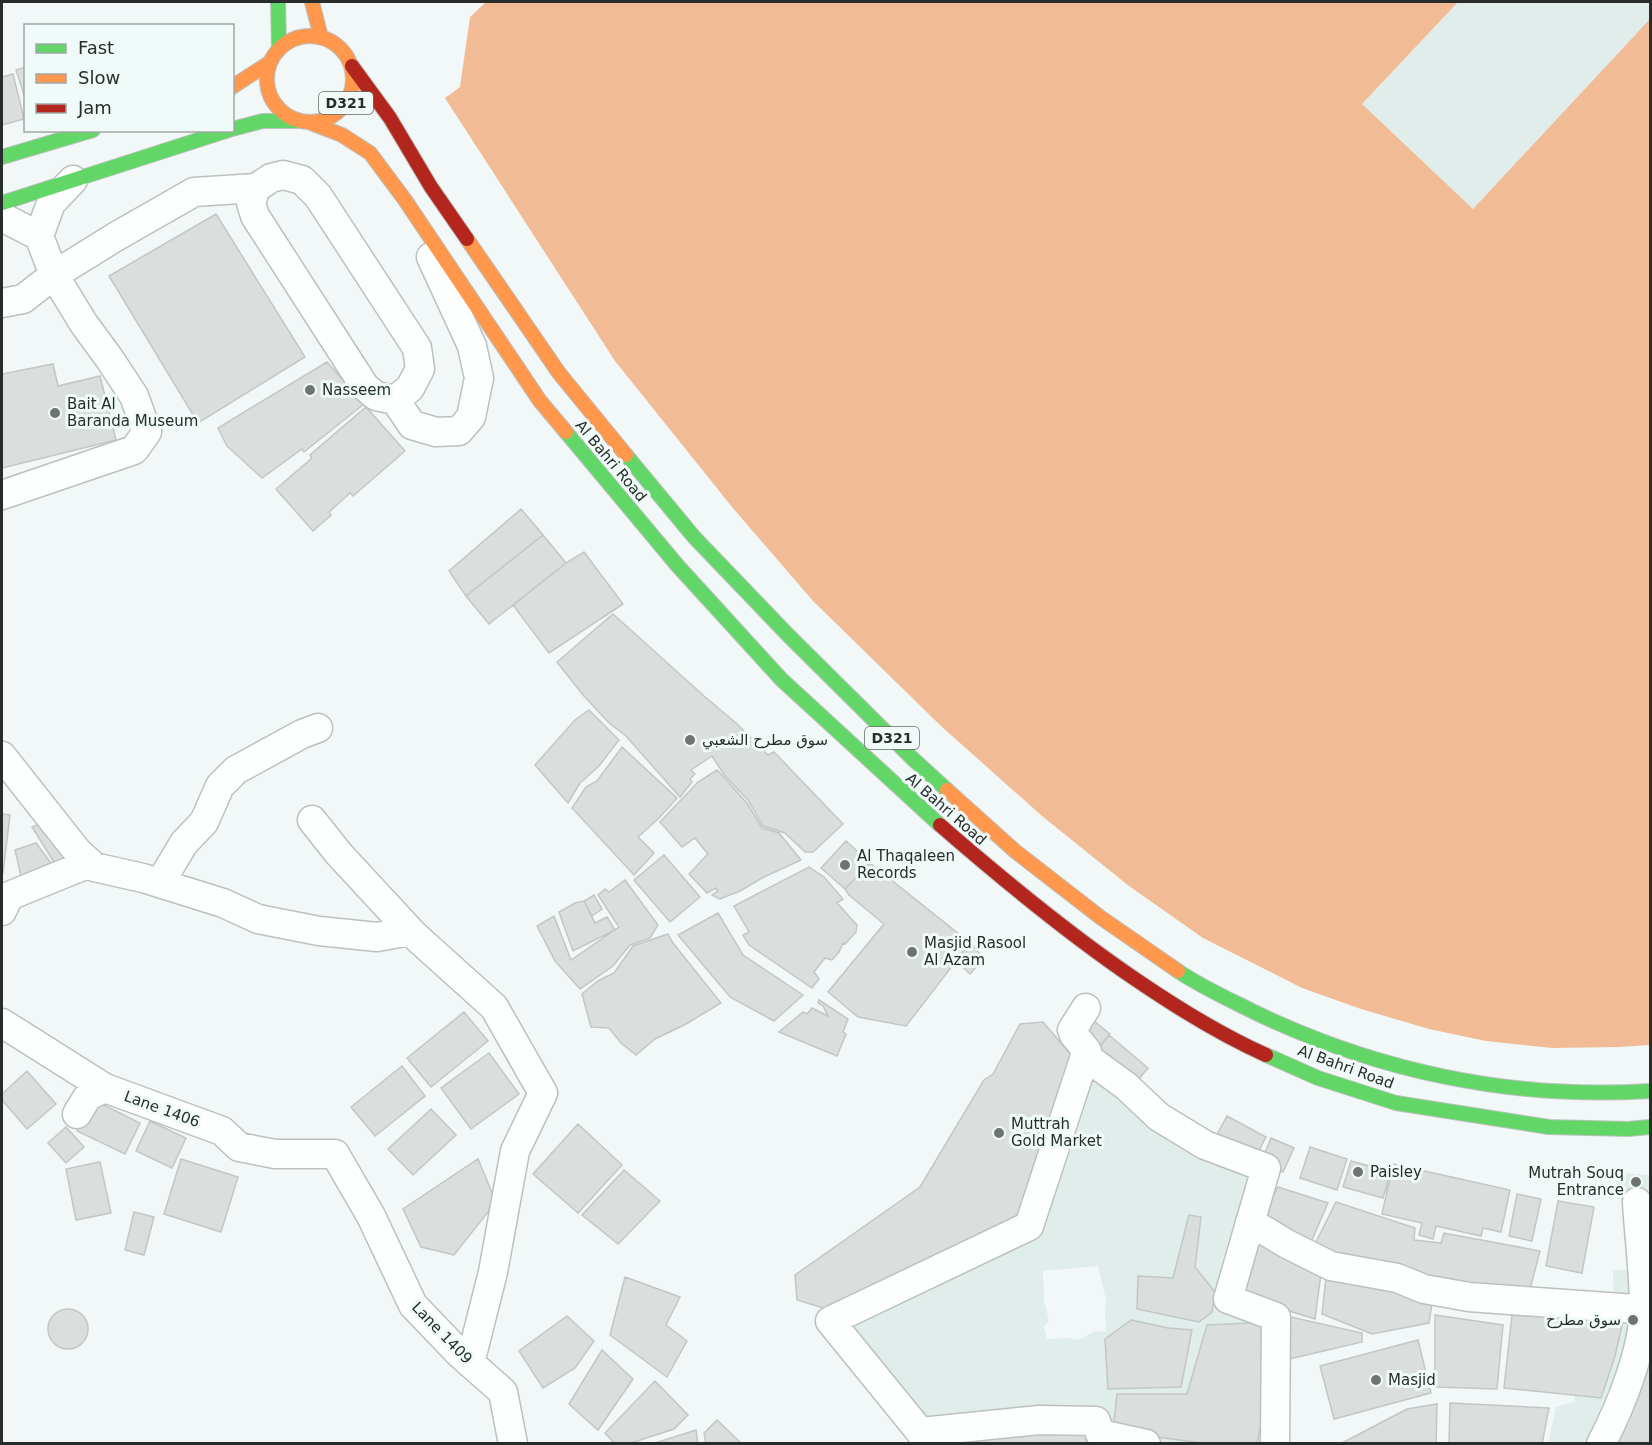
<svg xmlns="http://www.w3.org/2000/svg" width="1652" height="1445" font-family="'DejaVu Sans',Vazirmatn,sans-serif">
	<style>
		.built { fill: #e0edeb; fill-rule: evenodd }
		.water { fill: #f1bb95 }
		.building { fill: #dadfde; stroke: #c2c6c6; stroke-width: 1.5 }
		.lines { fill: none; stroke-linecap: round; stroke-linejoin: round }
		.street-casing { stroke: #bcc0bf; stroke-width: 31 }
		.fast-casing { stroke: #bcc0bf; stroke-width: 16 }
		.slow-casing { stroke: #bcc0bf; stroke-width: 16 }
		.jam-casing { stroke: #bcc0bf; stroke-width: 16 }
		.street { stroke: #fdfefe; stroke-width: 28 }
		.fast { stroke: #63d668; stroke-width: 14 }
		.slow { stroke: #ff974d; stroke-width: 14 }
		.jam { stroke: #b3261e; stroke-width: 14 }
		.poi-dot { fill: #6f7372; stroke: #f0faf8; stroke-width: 2 }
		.labels { text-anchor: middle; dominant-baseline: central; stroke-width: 6; stroke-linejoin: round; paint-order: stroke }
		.shield { fill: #f0faf8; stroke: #646a68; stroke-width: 1.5 }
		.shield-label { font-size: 14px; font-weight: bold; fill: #282c2b }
		.poi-label { font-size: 15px; fill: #282c2b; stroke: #f0faf8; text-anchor: start }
		.street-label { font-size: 15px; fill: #282c2b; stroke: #f0faf8 }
	</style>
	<rect width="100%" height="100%" fill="#f2f8f7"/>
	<path class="built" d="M1458,2H1650V19L1473,209L1362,104Z
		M1085,1056L1266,1168L1276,1317L1269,1443H1148L1100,1434L919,1430L838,1321ZM1098,1266L1106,1300L1105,1315L1106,1332L1095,1331L1078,1340L1068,1338L1047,1339L1044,1327L1049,1321L1044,1300L1043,1271Z
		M1616,1173L1650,1175V1443L1548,1444L1556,1407L1575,1401L1573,1370L1615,1332L1613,1271L1627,1269L1623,1201L1616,1197Z"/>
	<path class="water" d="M486,2H1458L1362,104L1473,209L1650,19V1045L1619,1047L1552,1048L1486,1041L1429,1029L1361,1009L1302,988L1203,938L1129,886L1042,816L942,727L813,601L732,507L615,361L445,98L460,87L470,17Z"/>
	<path class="building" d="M26,67V101L16,70Z
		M13,74L24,119L2,125V77Z
		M216,214L305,357L198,423L109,276Z
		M327,362L364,404L304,452L302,449L262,478L227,446L218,428Z
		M53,364L58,386L100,376L116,440L2,468V374Z
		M366,407L405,451L353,496L350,493L329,512L331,515L313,531L276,489L312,458L310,455Z
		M521,509L543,535L466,596L449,571Z
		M543,535L566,563L489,624L466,596Z
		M584,552L623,604L549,653L513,605L566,563Z
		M613,614L704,696L736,723L768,755L774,752L843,824L813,852H805L785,833L763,826L748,800L725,776L712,756L691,770L695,774L690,779L692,782L680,797L625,735L609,723L583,695L557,662Z
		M589,710L619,740L599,766L580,783L568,803L535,765L575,720Z
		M622,747L677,798L659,818L638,837L654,853L634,875L572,808L586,787L597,781Z
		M717,770L747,803L762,828L779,833L801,860L764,877L740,891L720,899L712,895L718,891L716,888L707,893L689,874L708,854L695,838L682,847L660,822L698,782Z
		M2,814L10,815L3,873H2Z
		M46,821L81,862L59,870L32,827Z
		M846,841L870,863L845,889L821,868Z
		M36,843L51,863L21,876L15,850Z
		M664,855L700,897L670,922L634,880Z
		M870,863L970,943L906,1026L858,1017L828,992L884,924L849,895L845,889Z
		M809,867L824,877L843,899L837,903L857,925L856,932L845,944L843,943L839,952L832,960L825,958L814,972L819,979L812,988L749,945L743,935L749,932L734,906Z
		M625,880L658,925L650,938L630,945L613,966L580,989L555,961L537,926L554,916L571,960L619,927L598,895L605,889L609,892Z
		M594,895L602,909L592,916L584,901Z
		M584,901L595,923L607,917L615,930L573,951L559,912L575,903Z
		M718,913L743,955L803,995L774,1021L730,997L678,935Z
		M668,934L673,943L721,1003L686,1024L655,1039L636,1055L621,1043L609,1028L591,1027L582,994L598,981L614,973L633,946Z
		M970,943L984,958L970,974L956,961Z
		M819,1000L848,1019L843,1032L846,1034L837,1056L779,1032L803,1012L807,1014L812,1008L828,1016L823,1006L818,1003Z
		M464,1012L488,1041L431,1087L407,1058Z
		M1094,1021L1110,1034L1098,1048L1082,1034Z
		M1043,1022L1072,1056L1015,1233L830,1310L797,1300L795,1275L920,1187L984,1080L993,1074L1020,1024Z
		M1109,1035L1148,1068L1132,1087L1093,1055Z
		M489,1053L519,1094L471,1129L441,1088Z
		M402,1066L425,1096L375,1136L351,1107Z
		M27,1071L56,1104L27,1129L2,1100V1094Z
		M92,1099L140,1123L125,1154L77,1131Z
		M431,1109L456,1135L413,1175L388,1149Z
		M1227,1116L1266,1137L1254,1160L1214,1140Z
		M150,1121L186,1138L172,1168L136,1151Z
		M578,1124L622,1165L578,1213L533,1174Z
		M66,1127L84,1147L66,1163L48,1143Z
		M1271,1138L1294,1148L1283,1172L1261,1162Z
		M1310,1147L1347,1159L1337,1190L1300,1178Z
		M181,1159L238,1177L221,1232L164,1214Z
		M478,1159L496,1202L454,1255L421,1247L403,1209Z
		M1351,1161L1391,1172L1383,1198L1343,1187Z
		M100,1162L111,1213L76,1220L66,1169Z
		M1393,1164L1510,1190L1501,1232L1483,1228L1481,1236L1436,1226L1433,1239L1419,1235L1422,1223L1382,1214Z
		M624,1170L660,1201L618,1244L582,1215Z
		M1278,1187L1328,1203L1311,1242L1259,1220Z
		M1517,1194L1541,1199L1532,1241L1509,1236Z
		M1558,1201L1594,1207L1582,1273L1546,1266Z
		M1336,1202L1415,1228L1414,1240L1441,1243L1444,1233L1540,1251L1529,1293L1432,1281L1313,1248Z
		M134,1212L154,1217L144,1255L125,1250Z
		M1189,1215L1201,1217L1195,1267L1215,1292L1212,1312L1199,1322L1137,1309L1138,1276L1173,1278Z
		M1253,1230L1322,1266L1315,1319L1234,1294Z
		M1327,1269L1433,1296L1429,1323L1372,1334L1322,1314Z
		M625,1277L680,1297L666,1325L687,1341L667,1377L610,1335Z
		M1513,1306L1625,1313L1615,1356L1601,1398L1504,1388Z
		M48 1329a20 20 0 1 1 40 0a20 20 0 1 1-40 0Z
		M1282,1315L1362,1333V1342L1281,1361Z
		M1435,1315L1503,1325L1497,1389L1435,1387Z
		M567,1316L594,1341L575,1368L543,1388L519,1351Z
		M1131,1320L1168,1328L1192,1330L1181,1387L1108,1389L1105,1339Z
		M1268,1322L1265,1405L1257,1444H1209L1113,1431L1117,1394H1187L1207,1325Z
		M1650,1322V1444H1609Z
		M1418,1340L1431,1393L1334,1419L1320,1366Z
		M602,1350L633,1379L598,1430L569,1404Z
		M655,1381L688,1415L674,1429L628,1444H615L605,1433Z
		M1450,1403L1549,1408L1542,1444H1449Z
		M1437,1404L1436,1444H1340L1407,1409Z
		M717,1420L742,1444H706L704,1433Z
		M1087,1426L1086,1444H939Z
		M696,1430L698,1444H652Z"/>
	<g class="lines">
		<defs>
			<path id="street" d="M2,217L39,236L54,275L84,324L109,358L134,396L147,432L134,450L2,495
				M39,236L51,203L73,180
				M2,303L23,299L54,275L117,236L194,192L256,188L271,178L283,175L302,180L318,196L417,348L420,369L410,388L395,400L376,396L365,387L255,216L251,203L256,188
				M395,400L412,425L436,432L459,431L471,417L479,378L472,346L431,257
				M2,756L77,851L94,867L143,878L223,903L258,919L319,931L377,937L410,931
				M312,820L339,854L414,935L494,1007L543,1093L515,1151L493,1272L470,1363
				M160,883L184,843L204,822L220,786L236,770L302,734L318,728
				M2,911L9,896L90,863
				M2,1023L105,1088L222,1131L239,1147L275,1154H335L371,1216L413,1305L460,1354L503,1392L513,1444
				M1085,1056L1087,1051L1074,1035L1072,1030L1086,1008
				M77,1114L88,1096L105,1088
				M1250,1222L1287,1244L1331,1266L1397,1278L1424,1289L1469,1297L1650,1310
				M921,1432L1039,1420L1096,1421L1100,1434L1146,1444
				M930,1444L830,1321L1029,1226L1085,1056L1126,1086L1159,1117L1205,1145L1266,1168L1228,1299L1276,1317L1275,1444
				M1601,1444C1621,1406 1643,1351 1644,1308C1644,1273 1639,1237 1637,1202"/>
			<path id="fast" d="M278,2L279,48
				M232,129L263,121H298
				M2,157L93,130
				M2,203L229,130
				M566,432L677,565L782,680L940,825
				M626,455L694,537L788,635L912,758L947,790
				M1178,971C1200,986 1226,998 1250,1010C1375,1071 1511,1100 1650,1091
				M1266,1055L1318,1078L1396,1103L1549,1127L1628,1129L1650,1127"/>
			<path id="slow" d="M312,2L321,37
				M267 79a43 43 0 1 1 86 0a43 43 0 1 1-86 0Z
				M232,87L269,63
				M311,123L342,135L370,153L405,200L540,401L566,432
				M467,239L559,373L626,455
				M947,790L1015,851L1100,917L1178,971"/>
			<path id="jam" d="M352,66L390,118L431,187L467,239
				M940,825C1002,879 1066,932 1135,979C1176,1007 1219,1034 1266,1055"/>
		</defs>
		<use href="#street" class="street-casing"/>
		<use href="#fast" class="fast-casing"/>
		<use href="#slow" class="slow-casing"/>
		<use href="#jam" class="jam-casing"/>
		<use href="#street" class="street"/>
		<use href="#fast" class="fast"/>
		<use href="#slow" class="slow"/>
		<use href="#jam" class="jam"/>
	</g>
	<g class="poi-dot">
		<circle cx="310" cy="390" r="6"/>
		<circle cx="55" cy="413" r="6"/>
		<circle cx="690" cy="740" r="6"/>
		<circle cx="845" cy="865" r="6"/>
		<circle cx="912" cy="952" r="6"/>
		<circle cx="999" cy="1133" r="6"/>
		<circle cx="1358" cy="1172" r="6"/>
		<circle cx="1636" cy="1182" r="6"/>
		<circle cx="1633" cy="1320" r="6"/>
		<circle cx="1376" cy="1380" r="6"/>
	</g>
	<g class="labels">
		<g class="shield">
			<rect x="319" y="92" width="54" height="22" rx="4.5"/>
			<rect x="865" y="727" width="54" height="22" rx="4.5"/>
		</g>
		<g class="shield-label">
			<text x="346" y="103">D321</text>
			<text x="892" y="738">D321</text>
		</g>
		<g class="poi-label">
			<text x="322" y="390">Nasseem</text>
			<text x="67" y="404">Bait Al<tspan x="67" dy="17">Baranda Museum</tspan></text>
			<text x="702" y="740">سوق مطرح الشعبي</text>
			<text x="857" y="856">Al Thaqaleen<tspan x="857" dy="17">Records</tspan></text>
			<text x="924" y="943">Masjid Rasool<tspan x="924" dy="17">Al Azam</tspan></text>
			<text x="1011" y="1124">Muttrah<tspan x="1011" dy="17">Gold Market</tspan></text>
			<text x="1370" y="1172">Paisley</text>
			<text x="1624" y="1173" text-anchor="end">Mutrah Souq<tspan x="1624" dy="17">Entrance</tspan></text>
			<text x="1621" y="1320" text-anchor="end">سوق مطرح</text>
			<text x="1388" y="1380">Masjid</text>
		</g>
		<g class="street-label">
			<text transform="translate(611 461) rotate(50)">Al Bahri Road</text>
			<text transform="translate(946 809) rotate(41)">Al Bahri Road</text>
			<text transform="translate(1346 1067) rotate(20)">Al Bahri Road</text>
			<text transform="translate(162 1109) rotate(20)">Lane 1406</text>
			<text transform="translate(442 1333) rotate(46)">Lane 1409</text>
		</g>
	</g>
	<rect width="1652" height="1445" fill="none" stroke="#282c2b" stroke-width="6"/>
	<rect x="24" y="24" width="210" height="108" fill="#f0faf8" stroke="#a0a8a6" stroke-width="1.5"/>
	<rect x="36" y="44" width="30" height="9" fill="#63d668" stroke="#a0a8a6" stroke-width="1.5"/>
	<text x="78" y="54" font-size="18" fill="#282c2b">Fast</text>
	<rect x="36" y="74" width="30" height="9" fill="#ff974d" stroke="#a0a8a6" stroke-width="1.5"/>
	<text x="78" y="84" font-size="18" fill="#282c2b">Slow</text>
	<rect x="36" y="104" width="30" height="9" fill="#b3261e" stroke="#a0a8a6" stroke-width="1.5"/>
	<text x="78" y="114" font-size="18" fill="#282c2b">Jam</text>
</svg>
